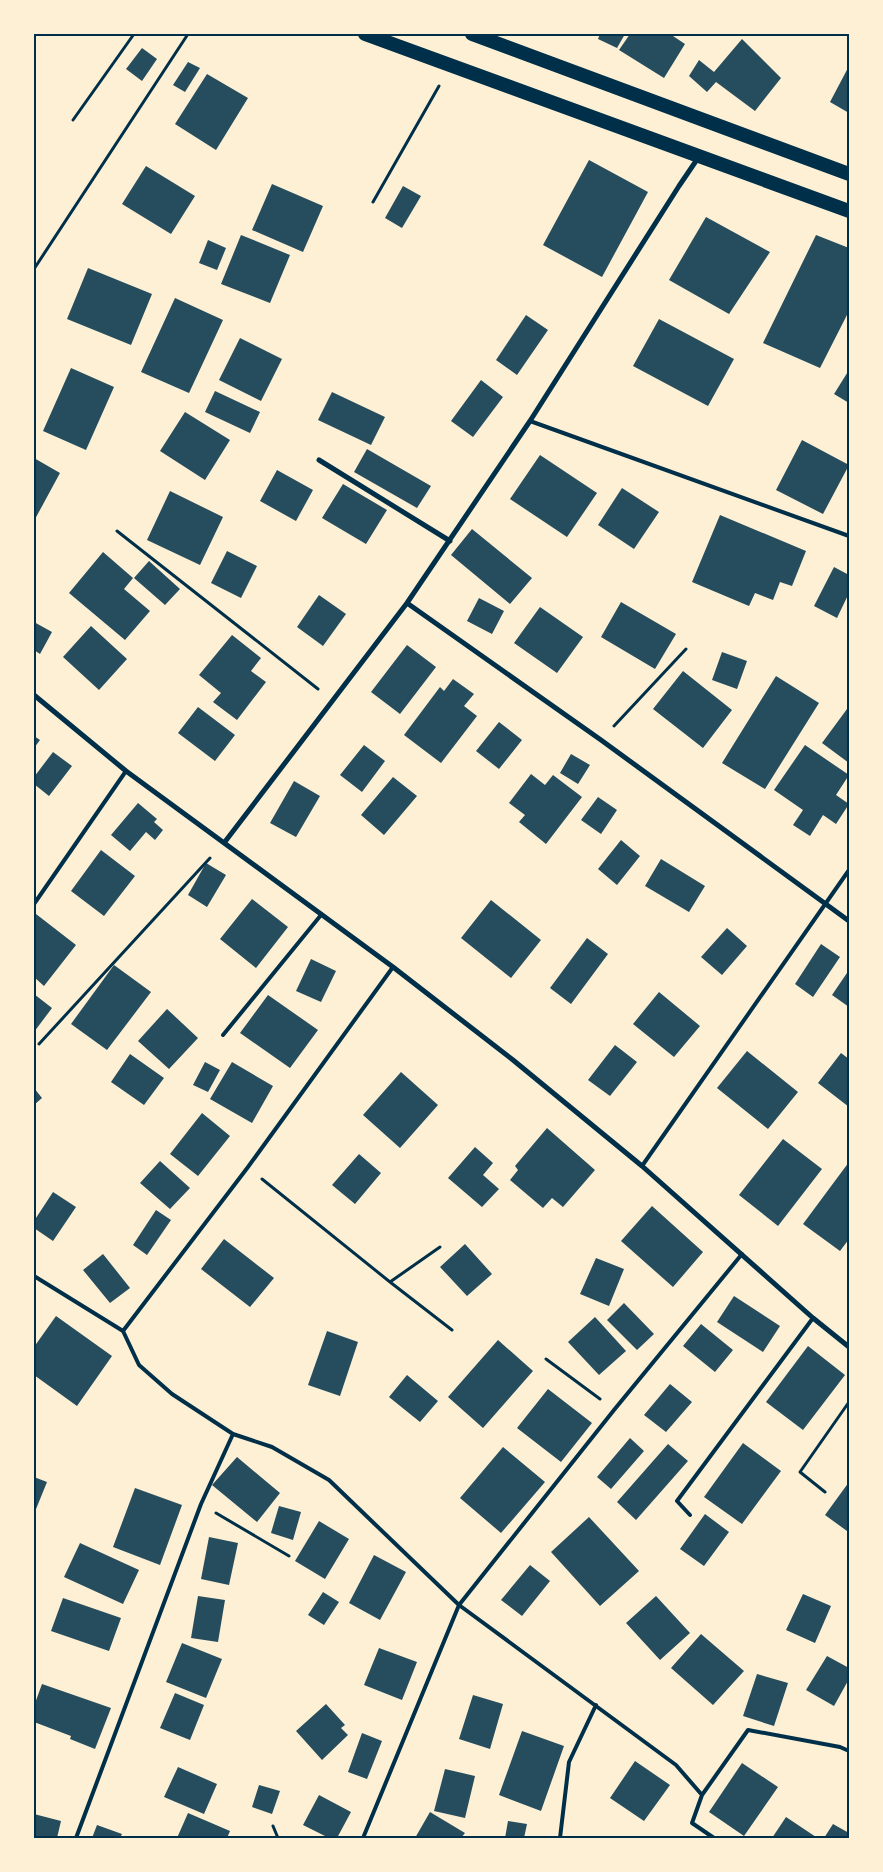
<svg xmlns="http://www.w3.org/2000/svg" width="883" height="1872" font-family="Arial,sans-serif">
	<style>
		.building { fill: #264d5e }
		.lines { fill: none; stroke-linecap: round; stroke-linejoin: round }
		.path { stroke: #003049; stroke-width: 3 }
		.service { stroke: #003049; stroke-width: 4 }
		.minor { stroke: #003049; stroke-width: 5 }
		.trunk { stroke: #003049; stroke-width: 14 }
		.neatline { fill: none; stroke: #003049; stroke-width: 2 }
	</style>
	<rect width="100%" height="100%" fill="#fdf0d5"/>
	<path class="building" d="M600,34H625L617,48L598,39Z
		M630,34H670L685,44L664,78L619,50Z
		M742,39L781,78L755,111L716,82L707,92L689,76L699,60L714,72Z
		M142,48L157,59L142,81L126,69Z
		M188,62L200,68L185,92L173,85Z
		M849,66V113L830,102Z
		M207,74L248,98L216,150L175,124Z
		M589,160L648,192L602,277L543,245Z
		M146,166L195,196L171,234L122,204Z
		M272,184L323,206L303,252L252,230Z
		M403,186L421,196L402,228L385,218Z
		M706,217L770,252L729,314L669,280Z
		M241,235L290,255L270,303L221,284Z
		M816,235L849,248V311L820,368L763,343Z
		M208,240L226,248L217,270L199,263Z
		M88,268L152,294L131,345L67,319Z
		M175,298L223,320L189,393L141,372Z
		M526,315L548,330L517,375L496,360Z
		M659,319L734,359L708,406L633,366Z
		M240,338L282,359L261,401L219,380Z
		M71,368L114,387L86,450L43,431Z
		M849,370V403L834,394Z
		M481,380L503,397L473,437L451,421Z
		M215,391L260,412L250,433L205,412Z
		M332,392L385,417L371,445L318,420Z
		M185,412L230,440L205,480L160,451Z
		M802,440L849,465L823,514L776,490Z
		M367,449L431,486L417,508L354,472Z
		M540,455L597,493L567,537L510,499Z
		M34,458L60,473L34,521Z
		M277,470L313,490L296,521L260,501Z
		M343,484L387,510L366,544L322,518Z
		M622,488L659,512L634,549L598,525Z
		M170,491L223,517L200,565L147,540Z
		M720,515L806,551L792,586L780,582L773,600L755,593L749,606L692,582Z
		M472,529L532,578L510,604L451,555Z
		M227,551L257,566L241,598L211,583Z
		M103,552L133,578L124,589L150,611L125,640L69,593Z
		M149,561L180,589L165,605L134,578Z
		M834,567L849,575V593L837,618L814,606Z
		M319,595L346,614L323,646L297,627Z
		M479,598L504,611L492,634L467,621Z
		M621,602L676,634L655,669L601,637Z
		M540,607L583,637L557,673L514,643Z
		M34,622L52,632L40,654L34,650Z
		M91,626L127,659L99,690L63,657Z
		M232,635L261,658L251,671L266,682L237,720L213,702L221,693L199,675Z
		M407,645L436,667L400,714L371,692Z
		M722,652L747,661L737,689L712,680Z
		M683,671L732,710L703,748L653,709Z
		M776,676L819,703L765,789L722,763Z
		M453,679L474,694L464,706L477,716L441,763L404,735L440,687L444,691Z
		M198,707L235,735L215,761L178,733Z
		M847,709L849,711V763L822,743Z
		M499,722L522,740L499,769L476,751Z
		M34,736L40,740L34,748Z
		M364,745L385,761L362,792L340,775Z
		M805,745L849,775L836,795L849,804L836,824L823,815L810,836L793,825L803,810L774,790Z
		M53,752L72,766L49,796L34,784V777Z
		M571,754L590,765L578,784L560,773Z
		M531,774L545,785L553,775L582,797L546,844L519,822L525,815L509,803Z
		M393,777L417,796L384,835L361,815Z
		M294,781L320,796L296,837L270,823Z
		M598,797L617,810L601,834L581,820Z
		M138,803L157,819L154,822L163,830L155,840L146,832L130,851L111,835Z
		M621,840L640,856L617,885L598,869Z
		M101,850L135,876L104,916L71,891Z
		M661,859L705,886L689,912L645,886Z
		M206,863L226,875L207,907L188,895Z
		M252,899L288,927L256,968L220,939Z
		M491,900L541,940L511,978L461,938Z
		M36,914L76,945L44,986L34,977V917Z
		M727,928L747,946L722,975L701,957Z
		M587,938L608,954L571,1004L550,988Z
		M821,944L840,957L813,997L795,984Z
		M311,959L336,971L321,1002L296,991Z
		M114,965L151,992L107,1050L71,1024Z
		M849,970V1007L832,995Z
		M659,992L700,1026L674,1057L633,1024Z
		M34,994L52,1008L34,1032Z
		M268,995L318,1030L290,1068L240,1033Z
		M167,1009L198,1038L169,1069L138,1041Z
		M615,1045L637,1062L610,1096L588,1080Z
		M747,1051L798,1092L768,1129L717,1088Z
		M841,1053L849,1059V1107L818,1083Z
		M130,1054L164,1078L144,1105L111,1082Z
		M205,1062L220,1070L208,1092L193,1085Z
		M232,1062L273,1086L252,1123L210,1099Z
		M401,1072L438,1105L400,1148L363,1115Z
		M34,1088L42,1098L34,1105Z
		M202,1113L230,1136L198,1176L170,1154Z
		M547,1128L595,1170L563,1207L552,1198L543,1208L510,1180L518,1170L515,1166Z
		M783,1139L822,1169L778,1226L739,1195Z
		M475,1147L493,1163L483,1175L499,1189L482,1207L448,1178Z
		M359,1154L381,1173L355,1204L332,1185Z
		M160,1161L190,1188L170,1209L140,1183Z
		M849,1162V1239L840,1251L803,1224Z
		M53,1192L76,1207L53,1241L34,1228V1221Z
		M652,1206L703,1252L673,1287L621,1241Z
		M156,1210L171,1220L147,1255L133,1245Z
		M224,1239L274,1278L250,1307L201,1269Z
		M465,1244L492,1274L467,1296L440,1267Z
		M103,1254L130,1288L110,1303L83,1270Z
		M596,1258L624,1269L609,1306L580,1294Z
		M734,1296L780,1326L763,1352L717,1322Z
		M624,1303L654,1334L637,1350L607,1320Z
		M56,1316L112,1356L77,1406L34,1375V1347Z
		M595,1317L626,1351L599,1375L568,1342Z
		M701,1324L733,1350L715,1372L683,1346Z
		M327,1331L358,1342L340,1396L308,1385Z
		M498,1340L533,1371L483,1428L448,1397Z
		M808,1346L845,1375L803,1430L766,1402Z
		M407,1375L438,1401L420,1422L389,1397Z
		M670,1384L692,1402L666,1432L644,1415Z
		M548,1389L592,1423L561,1462L517,1428Z
		M630,1438L644,1451L611,1489L597,1477Z
		M743,1443L781,1471L742,1524L704,1497Z
		M668,1444L688,1461L636,1520L617,1502Z
		M503,1447L545,1482L501,1533L460,1498Z
		M237,1457L280,1493L257,1522L212,1485Z
		M34,1477L47,1482L34,1514Z
		M849,1482V1528L847,1531L825,1515Z
		M135,1488L182,1505L160,1565L113,1547Z
		M279,1506L301,1512L293,1540L271,1533Z
		M705,1514L729,1532L704,1566L680,1549Z
		M589,1517L639,1571L600,1606L551,1552Z
		M319,1521L349,1539L325,1579L295,1561Z
		M209,1537L238,1543L229,1585L201,1579Z
		M80,1543L139,1570L123,1604L64,1577Z
		M374,1555L406,1572L380,1620L349,1603Z
		M530,1565L550,1581L522,1616L501,1600Z
		M323,1592L339,1602L324,1625L308,1615Z
		M803,1594L831,1606L815,1643L786,1630Z
		M198,1596L225,1600L218,1642L191,1638Z
		M656,1596L690,1633L660,1660L626,1623Z
		M63,1598L121,1618L109,1651L51,1631Z
		M701,1634L744,1671L713,1705L671,1668Z
		M182,1643L222,1659L206,1698L166,1682Z
		M379,1648L417,1662L402,1700L364,1685Z
		M827,1656L849,1668V1679L834,1706L806,1690Z
		M757,1674L788,1683L774,1726L743,1716Z
		M42,1684L111,1708L95,1749L70,1739L71,1736L34,1722V1706Z
		M175,1693L204,1705L190,1740L160,1728Z
		M473,1695L503,1704L490,1749L459,1739Z
		M326,1704L345,1725L341,1728L348,1735L322,1760L296,1731Z
		M522,1731L564,1746L541,1811L499,1795Z
		M362,1733L382,1741L367,1779L348,1772Z
		M635,1761L670,1785L644,1821L610,1798Z
		M742,1763L778,1787L744,1836L709,1812Z
		M178,1767L217,1784L204,1814L164,1797Z
		M445,1769L475,1776L465,1818L434,1811Z
		M259,1785L280,1791L272,1814L252,1807Z
		M319,1795L351,1812L337,1838H329L303,1825Z
		M430,1812L465,1833L461,1838H415Z
		M188,1813L230,1831L227,1838H177Z
		M34,1814L61,1821L57,1838H34Z
		M786,1817L816,1837L815,1838H772Z
		M508,1821L527,1824L524,1838H505Z
		M833,1824L849,1833V1838H824Z
		M97,1825L122,1834L120,1838H92Z"/>
	<g class="lines">
		<path class="path" d="M73,120L134,34
			M373,202L439,86
			M34,269L188,34
			M117,531L318,689
			M614,726L686,649
			M39,1044L210,858
			M262,1179L390,1282L452,1330
			M390,1282L440,1247
			M546,1359L600,1399
			M825,1492L800,1472L849,1402
			M216,1513L289,1556
			M273,1826L278,1838"/>
		<path class="service" d="M530,421L849,536
			M34,904L126,771
			M223,1035L321,915
			M642,1166L849,870
			M34,1276L123,1331L139,1365L172,1394L233,1434L272,1447L329,1480L459,1605L676,1765L702,1795L692,1823L714,1838
			M123,1331L248,1167L393,967
			M690,1515L677,1501L813,1318
			M702,1795L748,1730L840,1747L849,1751
			M76,1838L201,1504L233,1434
			M363,1838L459,1605L614,1410L742,1254
			M560,1838L569,1762L596,1705"/>
		<path class="minor" d="M319,460L450,541
			M407,603L601,740L849,921
			M34,695L126,771L393,967L513,1060L642,1166L813,1318L849,1347
			M224,843L407,603L530,421L679,186L698,158"/>
		<path class="trunk" d="M365,34L849,211
			M472,34L849,174"/>
	</g>
	<rect width="883" height="1872" fill="none" stroke="#fdf0d5" stroke-width="70"/>
	<rect x="35" y="35" width="813" height="1802" class="neatline"/>
</svg>
